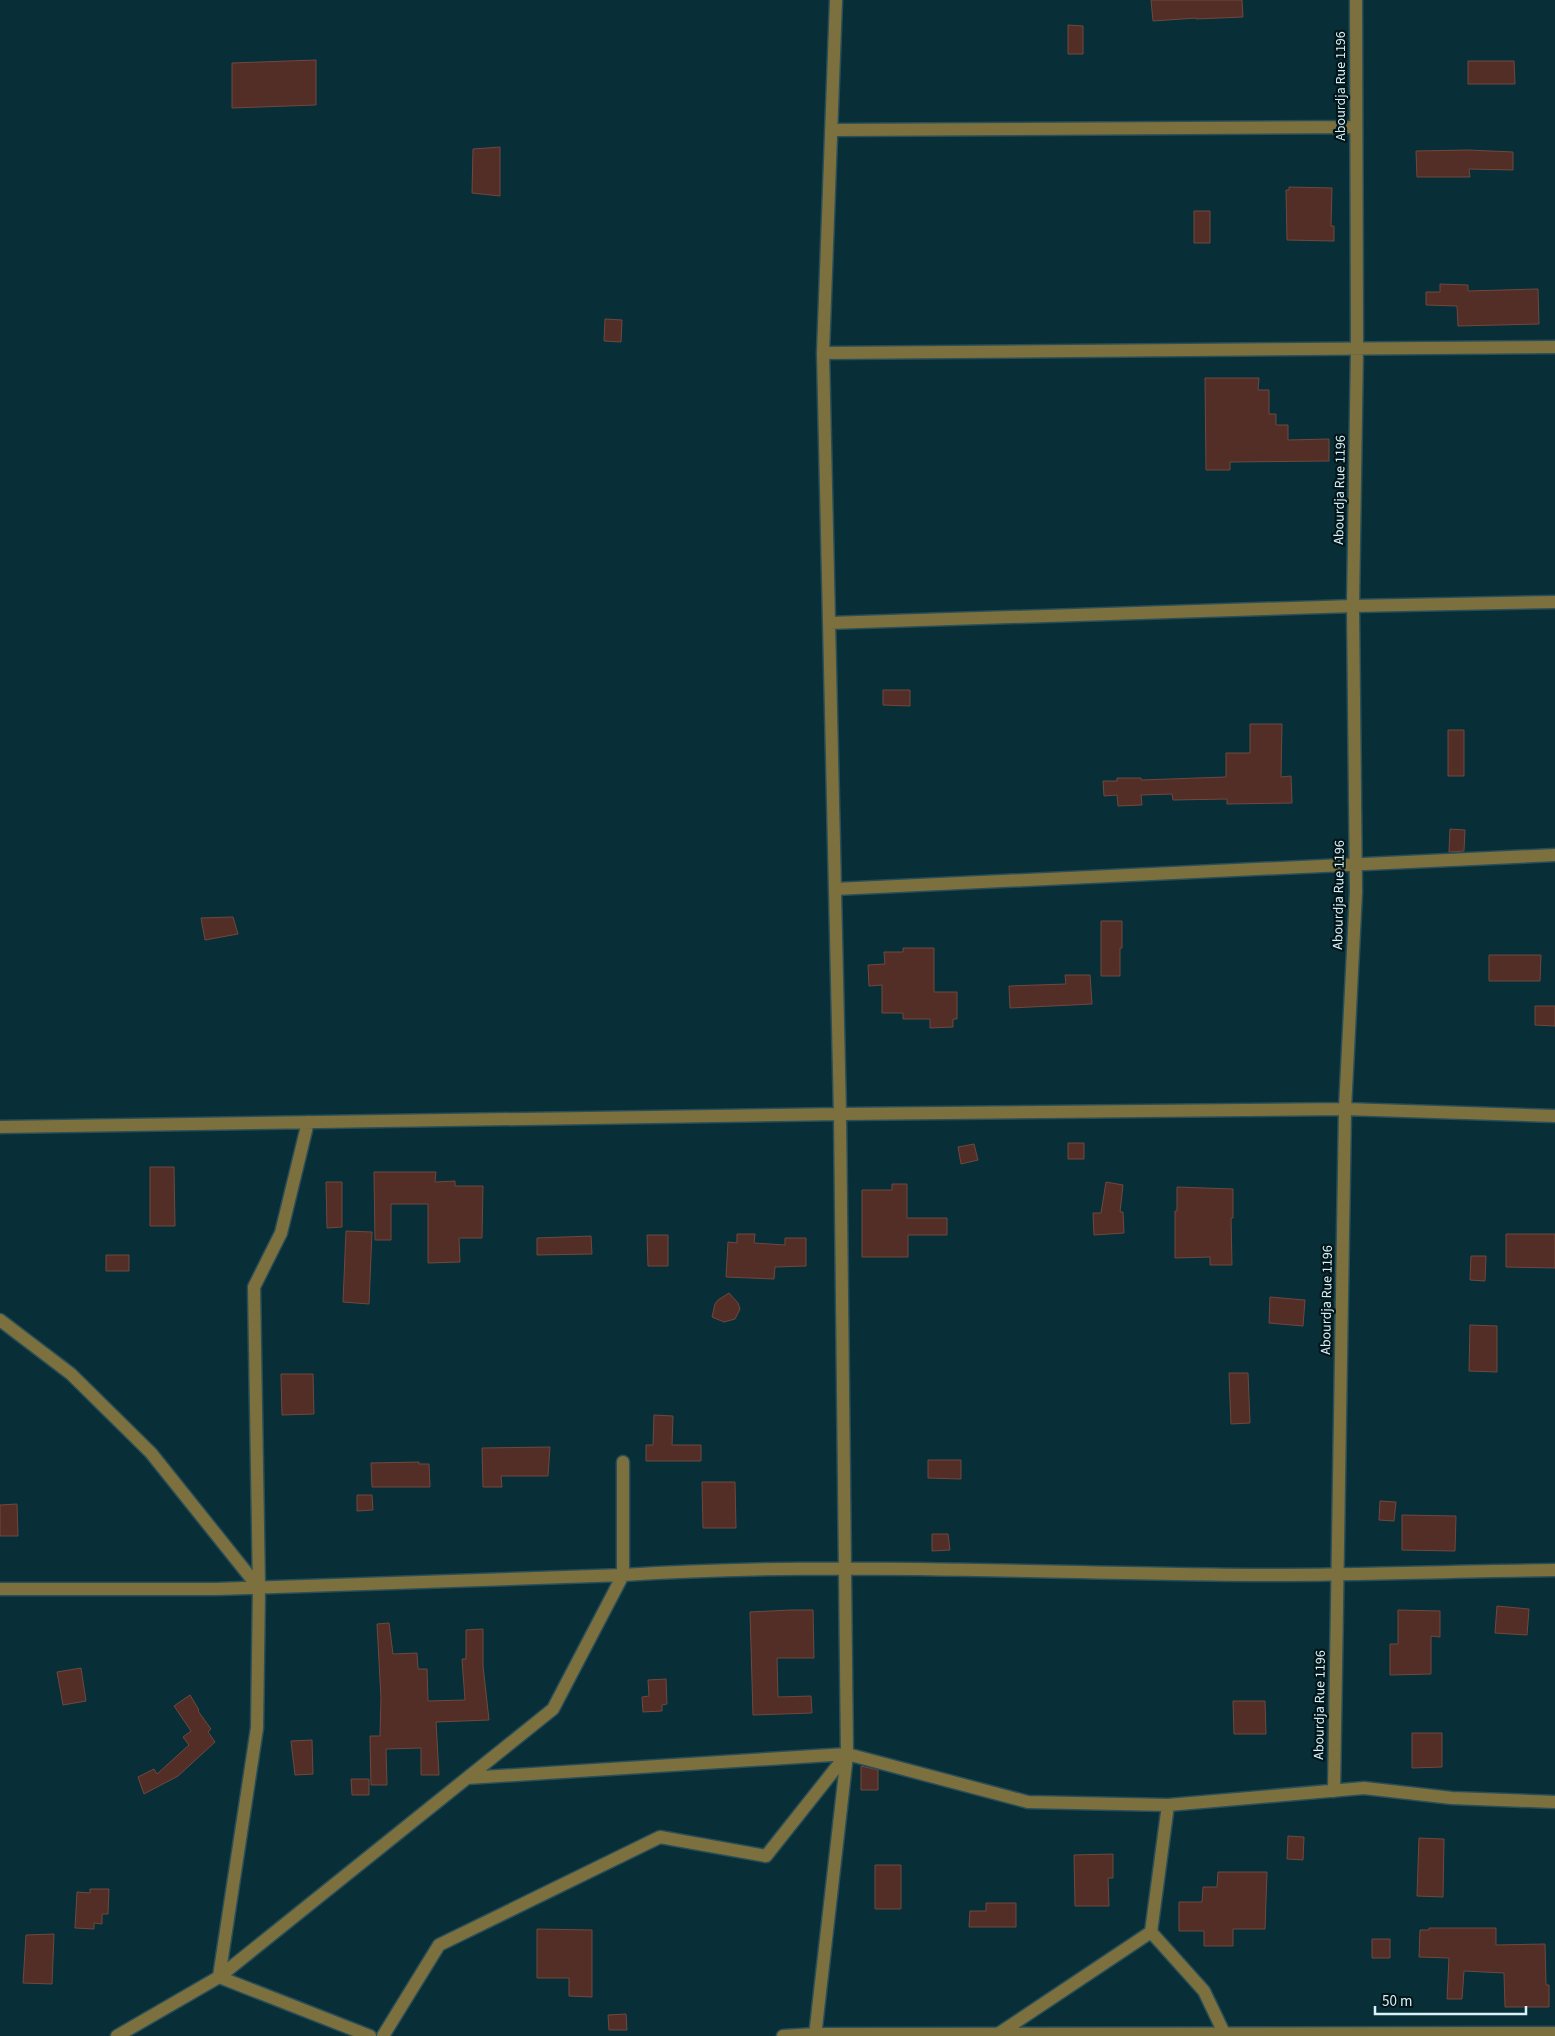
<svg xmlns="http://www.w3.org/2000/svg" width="1555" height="2036" font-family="'Source Sans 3',sans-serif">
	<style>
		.building { fill: #532e26; stroke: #6f483f }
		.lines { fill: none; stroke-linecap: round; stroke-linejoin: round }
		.minor-casing { stroke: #294e57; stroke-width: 15 }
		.minor { stroke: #7d703f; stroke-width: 12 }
		.labels { text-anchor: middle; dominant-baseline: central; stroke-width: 4.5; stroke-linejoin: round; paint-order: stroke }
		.street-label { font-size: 14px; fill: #d9f2f9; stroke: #03161a }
	</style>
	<rect width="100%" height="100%" fill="#082f38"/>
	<path class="building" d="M1151,0H1242L1243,17L1196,19V18L1153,21Z
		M1068,25L1083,26V54H1068Z
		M316,60V105L232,108V63Z
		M1468,61H1514L1515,84H1468Z
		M500,147V196L472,193L473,149Z
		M1468,150L1513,152V170L1469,169L1470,177H1417L1416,151Z
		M1289,187L1332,188L1331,226H1334V241L1287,240L1286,190H1289Z
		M1194,211H1210V243H1194Z
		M1440,284L1468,285V291L1538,289L1539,324L1458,326L1457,306L1426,305V292H1440Z
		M605,319L622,320L621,342L604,341Z
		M1205,378H1259L1258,390H1269V414H1276V425H1288V440L1329,439V461L1230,462V470H1206Z
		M883,690H910V706L883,705Z
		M1250,724H1282L1281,777L1291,776L1292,803L1227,804V799L1173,800L1172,794L1141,795L1142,805L1118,806L1117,795L1104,796L1103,781H1117V778H1141V780L1226,777V753H1250Z
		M1448,730H1464V776H1448Z
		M1450,829L1465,830L1464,851L1449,852Z
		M233,917L238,934L205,940L201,918Z
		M1101,921H1122V948H1120V976H1101Z
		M903,948H934V992H957V1019H953V1027L930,1028V1019H903V1013H882V985L869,986L868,965L885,964L884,952H903Z
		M1489,955H1541L1540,981H1489Z
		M1065,975H1090L1092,1004L1010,1008L1009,986L1066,984Z
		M1535,1006H1555V1026L1535,1025Z
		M1068,1143H1084V1159H1068Z
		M974,1144L978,1160L961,1164L958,1147Z
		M150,1167H174L175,1226H150Z
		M374,1172H436L435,1182L455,1181V1186H483L482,1238H459L460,1262L428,1263V1204H391V1240H375Z
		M326,1182H342V1227L327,1228Z
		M1106,1182L1123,1185L1120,1212H1123L1124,1233L1094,1235L1093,1213H1101Z
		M892,1184H907V1218H947V1235H908V1257H862V1190H892Z
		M1177,1187L1233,1189V1218H1231L1232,1265H1210V1257L1175,1258V1211H1177Z
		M346,1231L372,1232L369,1304L343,1302Z
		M737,1234H755L754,1243L785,1245V1238H806V1266L775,1267L774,1279L726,1277L728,1242L737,1243Z
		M1506,1234H1555V1268L1506,1267Z
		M647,1235H668V1266H648Z
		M591,1236L592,1254L537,1255V1238Z
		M106,1255H129V1271H106Z
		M1471,1256H1486L1485,1281L1470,1280Z
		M729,1293L738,1303L740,1309L735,1319L724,1322L712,1317L715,1304L718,1300Z
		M1270,1297L1305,1300L1303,1326L1269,1323Z
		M1470,1325L1497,1326V1372L1469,1371Z
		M1229,1373H1248L1250,1423L1231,1424Z
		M281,1374H313L314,1414L282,1415Z
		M654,1415L673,1416L672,1445H701V1461H646V1445H653Z
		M550,1447L548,1476H501L502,1487H483L482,1448Z
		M928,1460H961V1479L928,1478Z
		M419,1462V1464H429L430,1487H372L371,1463Z
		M702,1482H735L736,1528H703Z
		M357,1495H372L373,1510L357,1511Z
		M1380,1501L1396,1502L1394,1521L1379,1520Z
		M17,1504L18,1536H0V1505Z
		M1402,1515L1456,1516L1455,1551L1402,1550Z
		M932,1534H948L950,1550L932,1551Z
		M1497,1606L1529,1609L1527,1635L1495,1633Z
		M791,1610H813L814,1658H777L778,1697L811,1696L812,1713L753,1715L750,1612Z
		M1398,1610L1440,1611V1637L1431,1636V1674L1390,1675V1644H1398Z
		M389,1623L393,1654L417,1653L418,1669H427L428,1701L465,1700L462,1659H466V1630L483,1629V1666L489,1720L436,1722L439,1775H421V1748L386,1749L387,1785H371L370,1736H380L381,1698L377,1624Z
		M81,1668L86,1701L63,1705L57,1672Z
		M666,1679L667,1704L662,1705V1711L643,1712L642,1697L649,1696L648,1680Z
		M190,1695L199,1710L198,1711L211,1729L208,1732L215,1742L178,1776L144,1794L138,1777L154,1769L157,1774L189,1745L183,1737L191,1731L174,1706Z
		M1233,1701H1265L1266,1734H1234Z
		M1412,1733H1442V1767L1412,1768Z
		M312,1740L313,1774L295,1775L291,1741Z
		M861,1766L878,1770V1790H861Z
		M351,1779H369V1795H352Z
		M1288,1836L1304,1837L1303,1860L1287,1859Z
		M1419,1838L1444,1839L1443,1897L1417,1896Z
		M1113,1854V1878H1108L1109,1906H1075L1074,1855Z
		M875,1865H901V1909H875Z
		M1218,1872H1267L1265,1929H1233V1946H1204V1931H1179V1902H1202L1203,1887H1217Z
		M90,1889H109L108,1914H102V1924L94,1923V1929L75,1928L77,1892L90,1893Z
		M986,1903H1016V1927H969L970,1911H986Z
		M1429,1928H1496V1945L1545,1944L1546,1985H1549V2007H1505L1504,1973L1464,1971L1462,1999H1447L1449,1958L1419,1957L1420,1930H1429Z
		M537,1929L592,1930V1997L569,1996V1978H537Z
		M54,1934L52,1984L23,1983L26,1935Z
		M1372,1939H1390V1958H1372Z
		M626,2014L627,2030H609L608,2015Z"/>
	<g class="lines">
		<defs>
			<path id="minor" d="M831,130L1356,127
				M823,353L1555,347
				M829,623L1353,606L1555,602
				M835,889L1555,855
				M308,1122L281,1233L254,1287L259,1588L257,1728L219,1977L370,2036
				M0,1127L840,1114L1345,1109L1555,1116
				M0,1320L71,1374L151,1453L259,1588
				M0,1589H216L623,1575C835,1561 1048,1574 1260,1575C1358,1575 1457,1571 1555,1570
				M467,1778L847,1754L1028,1802L1168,1805L1364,1788L1452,1798L1555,1802
				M1334,1791L1345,1109L1356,892L1353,606L1357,348L1356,0
				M1151,1932L1204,1991L1225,2035
				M998,2034L1151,1932L1168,1805
				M117,2036L219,1977L553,1709L623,1575V1462
				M383,2036L439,1945L660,1837L766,1856L847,1754L840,1114L823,353L836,0
				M783,2036L815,2034L1555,2033
				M815,2036L847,1755"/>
		</defs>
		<use href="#minor" class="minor-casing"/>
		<use href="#minor" class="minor"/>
	</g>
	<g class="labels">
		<g class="street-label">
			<text transform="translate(1341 86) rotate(-90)">Abourdja Rue 1196</text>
			<text transform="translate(1340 490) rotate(-89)">Abourdja Rue 1196</text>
			<text transform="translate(1339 895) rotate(-89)">Abourdja Rue 1196</text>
			<text transform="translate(1327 1300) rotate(-89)">Abourdja Rue 1196</text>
			<text transform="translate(1320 1705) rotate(-89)">Abourdja Rue 1196</text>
		</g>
	</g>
	<path d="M1375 2006v8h151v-8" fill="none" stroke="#d9f2f9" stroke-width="2.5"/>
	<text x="1382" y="2006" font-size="15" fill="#d9f2f9" stroke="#03161a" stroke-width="4" paint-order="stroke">50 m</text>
</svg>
